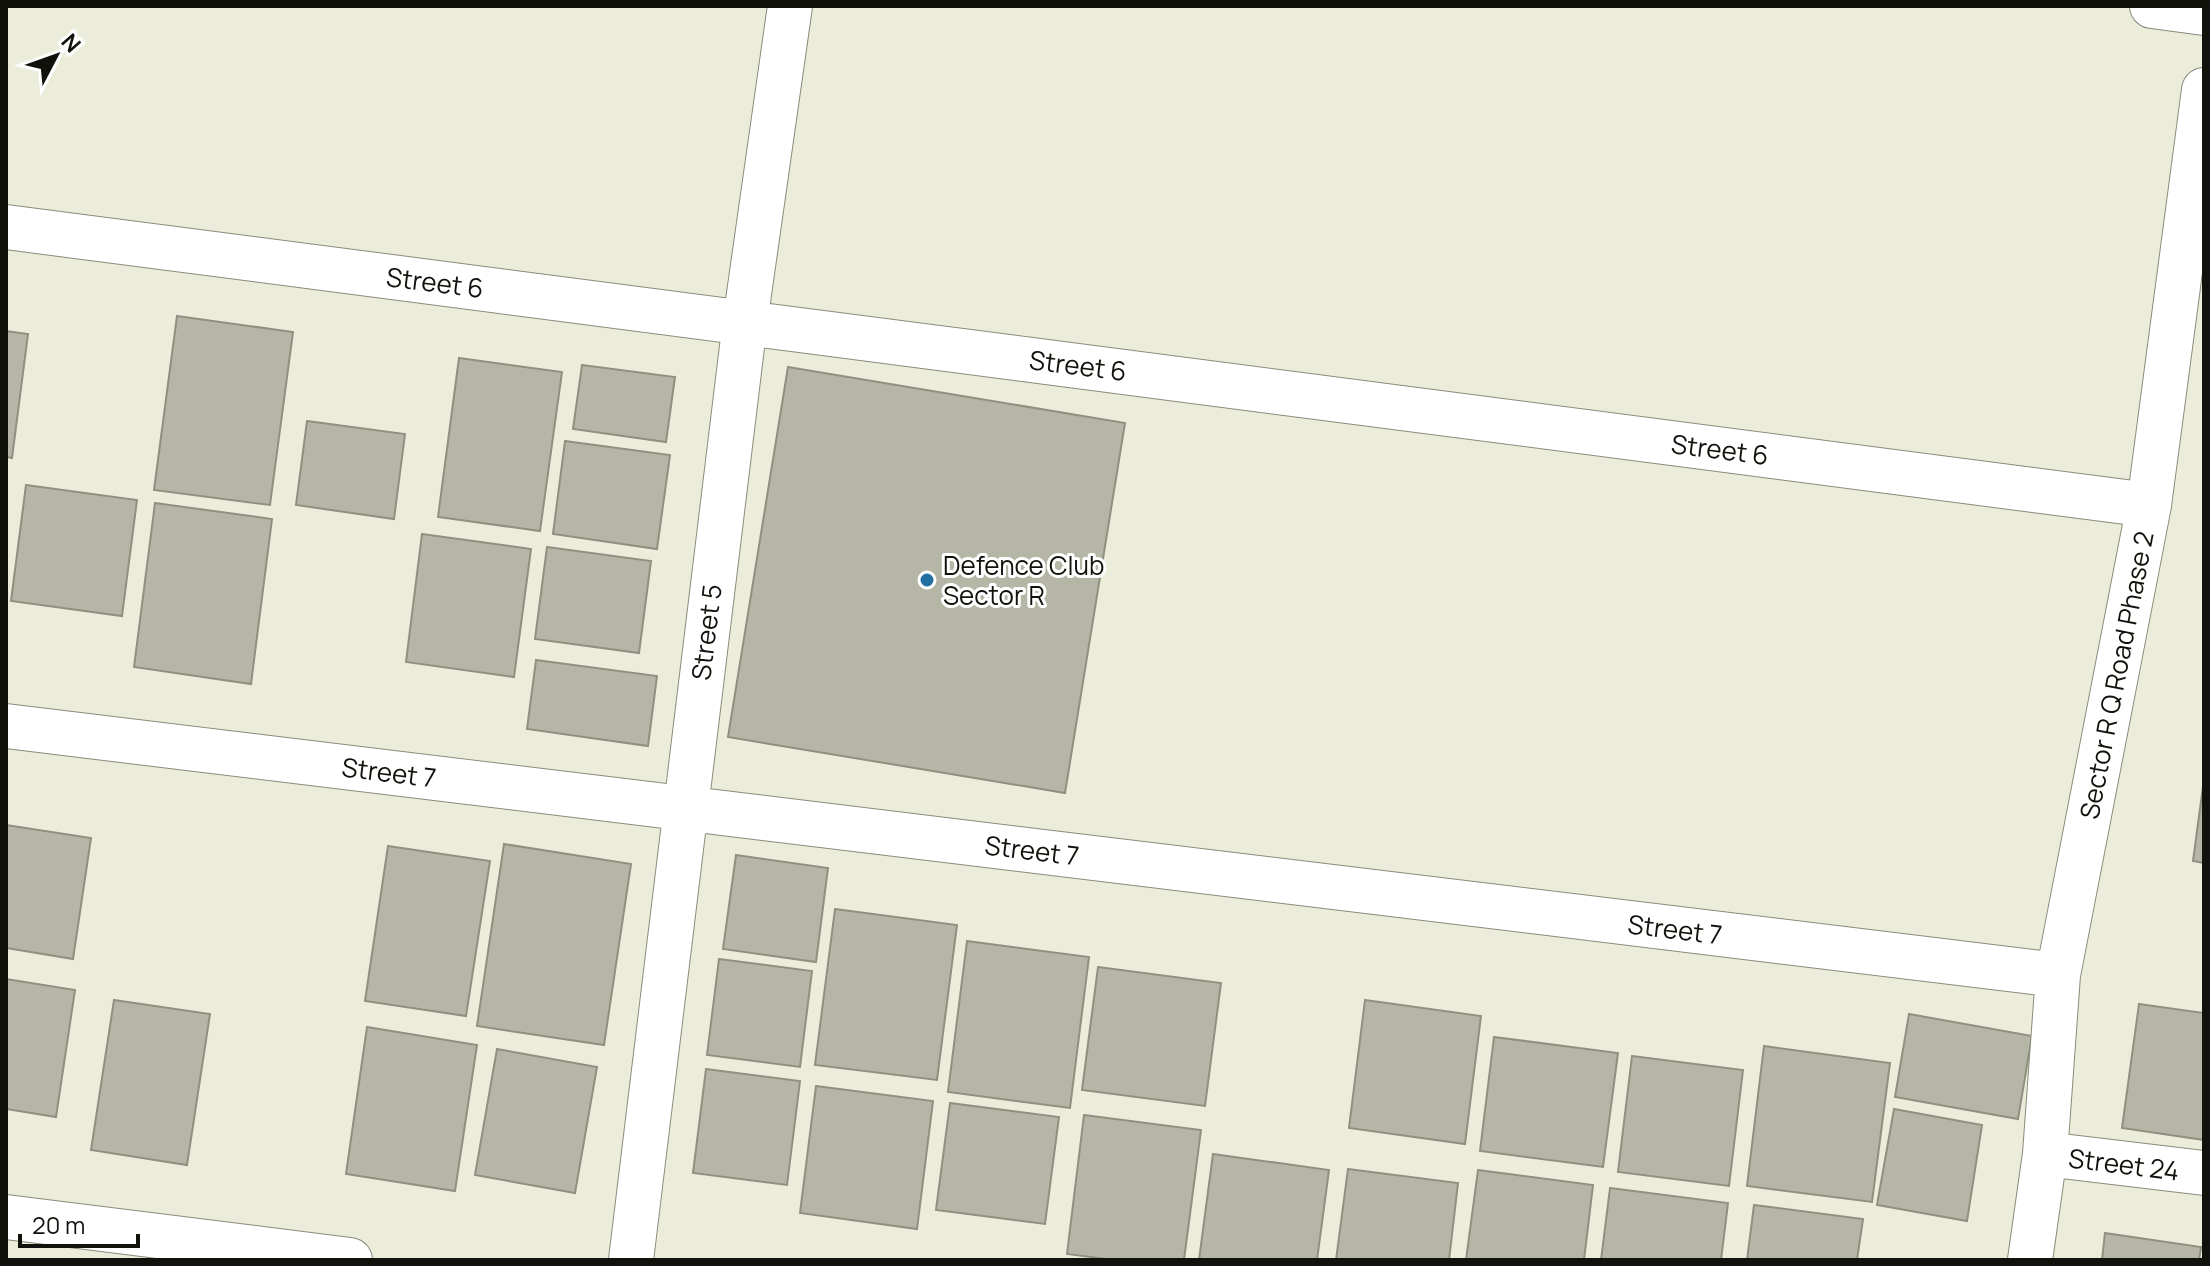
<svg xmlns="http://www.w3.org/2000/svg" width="2210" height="1266" font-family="Manrope,sans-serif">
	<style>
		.building { fill: #b6b6a6; stroke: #909080; stroke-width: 2 }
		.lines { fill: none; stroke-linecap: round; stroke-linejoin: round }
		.minor-casing { stroke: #8b8b7c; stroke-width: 46 }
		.minor { stroke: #fff; stroke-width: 44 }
		.poi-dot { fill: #2270a2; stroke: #fff; stroke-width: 3 }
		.labels { text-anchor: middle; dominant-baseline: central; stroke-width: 6; stroke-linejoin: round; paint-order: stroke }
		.street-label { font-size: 26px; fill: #12120c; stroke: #fff }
		.poi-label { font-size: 26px; fill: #12120c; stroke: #fff; text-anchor: start }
	</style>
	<rect width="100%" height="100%" fill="#ececdb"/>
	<path class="building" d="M177,316L293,332L270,505L154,490Z
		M6,331L28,334L12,458L6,457Z
		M459,358L562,372L540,531L438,517Z
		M582,365L675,377L666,442L573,429Z
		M788,367L1125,423L1065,793L728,737Z
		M307,421L405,434L394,519L296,505Z
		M565,441L670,455L657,549L553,534Z
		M26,485L137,500L122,616L11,601Z
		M155,503L272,519L251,684L134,667Z
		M422,534L531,549L514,677L406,662Z
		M547,547L651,561L639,653L535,639Z
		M536,660L657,676L648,746L527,729Z
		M2204,779V863L2193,861Z
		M6,825L91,838L73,959L6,948Z
		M504,844L631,864L604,1045L477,1026Z
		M388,846L490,861L466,1016L365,1001Z
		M736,855L828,868L816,962L723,949Z
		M835,909L957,925L937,1080L815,1065Z
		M967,941L1089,957L1070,1108L948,1092Z
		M719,959L812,971L800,1067L707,1055Z
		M1098,967L1221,983L1205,1106L1082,1090Z
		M6,979L75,990L56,1117L6,1109Z
		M114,1000L210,1014L187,1165L91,1150Z
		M1365,1000L1481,1016L1465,1144L1349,1128Z
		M2139,1004L2204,1013V1140L2122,1128Z
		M1909,1014L2032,1036L2018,1119L1895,1097Z
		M367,1027L477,1045L455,1191L346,1174Z
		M1494,1037L1618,1053L1603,1167L1480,1151Z
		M1764,1046L1890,1063L1872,1202L1747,1186Z
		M497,1049L597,1067L575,1193L475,1175Z
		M1632,1056L1743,1070L1729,1186L1618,1172Z
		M706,1069L800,1081L787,1185L693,1173Z
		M816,1086L933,1101L917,1229L800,1213Z
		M950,1103L1059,1117L1045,1224L936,1210Z
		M1894,1109L1982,1125L1967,1221L1877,1205Z
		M1084,1115L1201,1130L1184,1260H1114L1067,1254Z
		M1213,1154L1329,1170L1317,1260H1199Z
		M1348,1169L1458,1183L1449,1260H1336Z
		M1478,1170L1593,1185L1584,1260H1466Z
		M1610,1188L1728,1203L1721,1260H1601Z
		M1754,1205L1863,1219L1857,1260H1747Z
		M2105,1233L2201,1247L2199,1260H2102Z"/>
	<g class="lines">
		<defs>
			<path id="minor" d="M2152,6L2204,13
				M6,227L2149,505
				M6,726L2058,975
				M2045,1154L2204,1173
				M6,1217L350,1260
				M631,1260L745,322L790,6
				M2030,1260L2045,1154L2058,975L2149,505L2204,90"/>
		</defs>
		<use href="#minor" class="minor-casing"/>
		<use href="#minor" class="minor"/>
	</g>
	<circle class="poi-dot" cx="927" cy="580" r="8"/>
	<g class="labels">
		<g class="street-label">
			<text transform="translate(435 282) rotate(7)">Street 6</text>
			<text transform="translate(1078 365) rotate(7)">Street 6</text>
			<text transform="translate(1720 449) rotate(7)">Street 6</text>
			<text transform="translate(706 632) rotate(-83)">Street 5</text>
			<text transform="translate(2116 675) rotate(-79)">Sector R Q Road Phase 2</text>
			<text transform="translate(389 772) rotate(7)">Street 7</text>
			<text transform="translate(1032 850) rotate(7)">Street 7</text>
			<text transform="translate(1675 929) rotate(7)">Street 7</text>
			<text transform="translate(2124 1164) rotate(7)">Street 24</text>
		</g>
		<g class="poi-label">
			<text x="943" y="565">Defence Club<tspan x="943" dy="30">Sector R</tspan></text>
		</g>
	</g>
	<rect width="2210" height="1266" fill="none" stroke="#12120c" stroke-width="16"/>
	<g transform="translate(56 56) rotate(49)" stroke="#ffffff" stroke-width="6" paint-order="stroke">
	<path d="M0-6L14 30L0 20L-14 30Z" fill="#12120c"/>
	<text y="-12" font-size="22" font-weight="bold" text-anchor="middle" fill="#12120c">N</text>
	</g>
	<path d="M20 1234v12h118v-12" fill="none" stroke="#12120c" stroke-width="4"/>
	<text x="32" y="1234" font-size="24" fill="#12120c" stroke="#ffffff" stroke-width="6" paint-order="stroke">20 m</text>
</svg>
